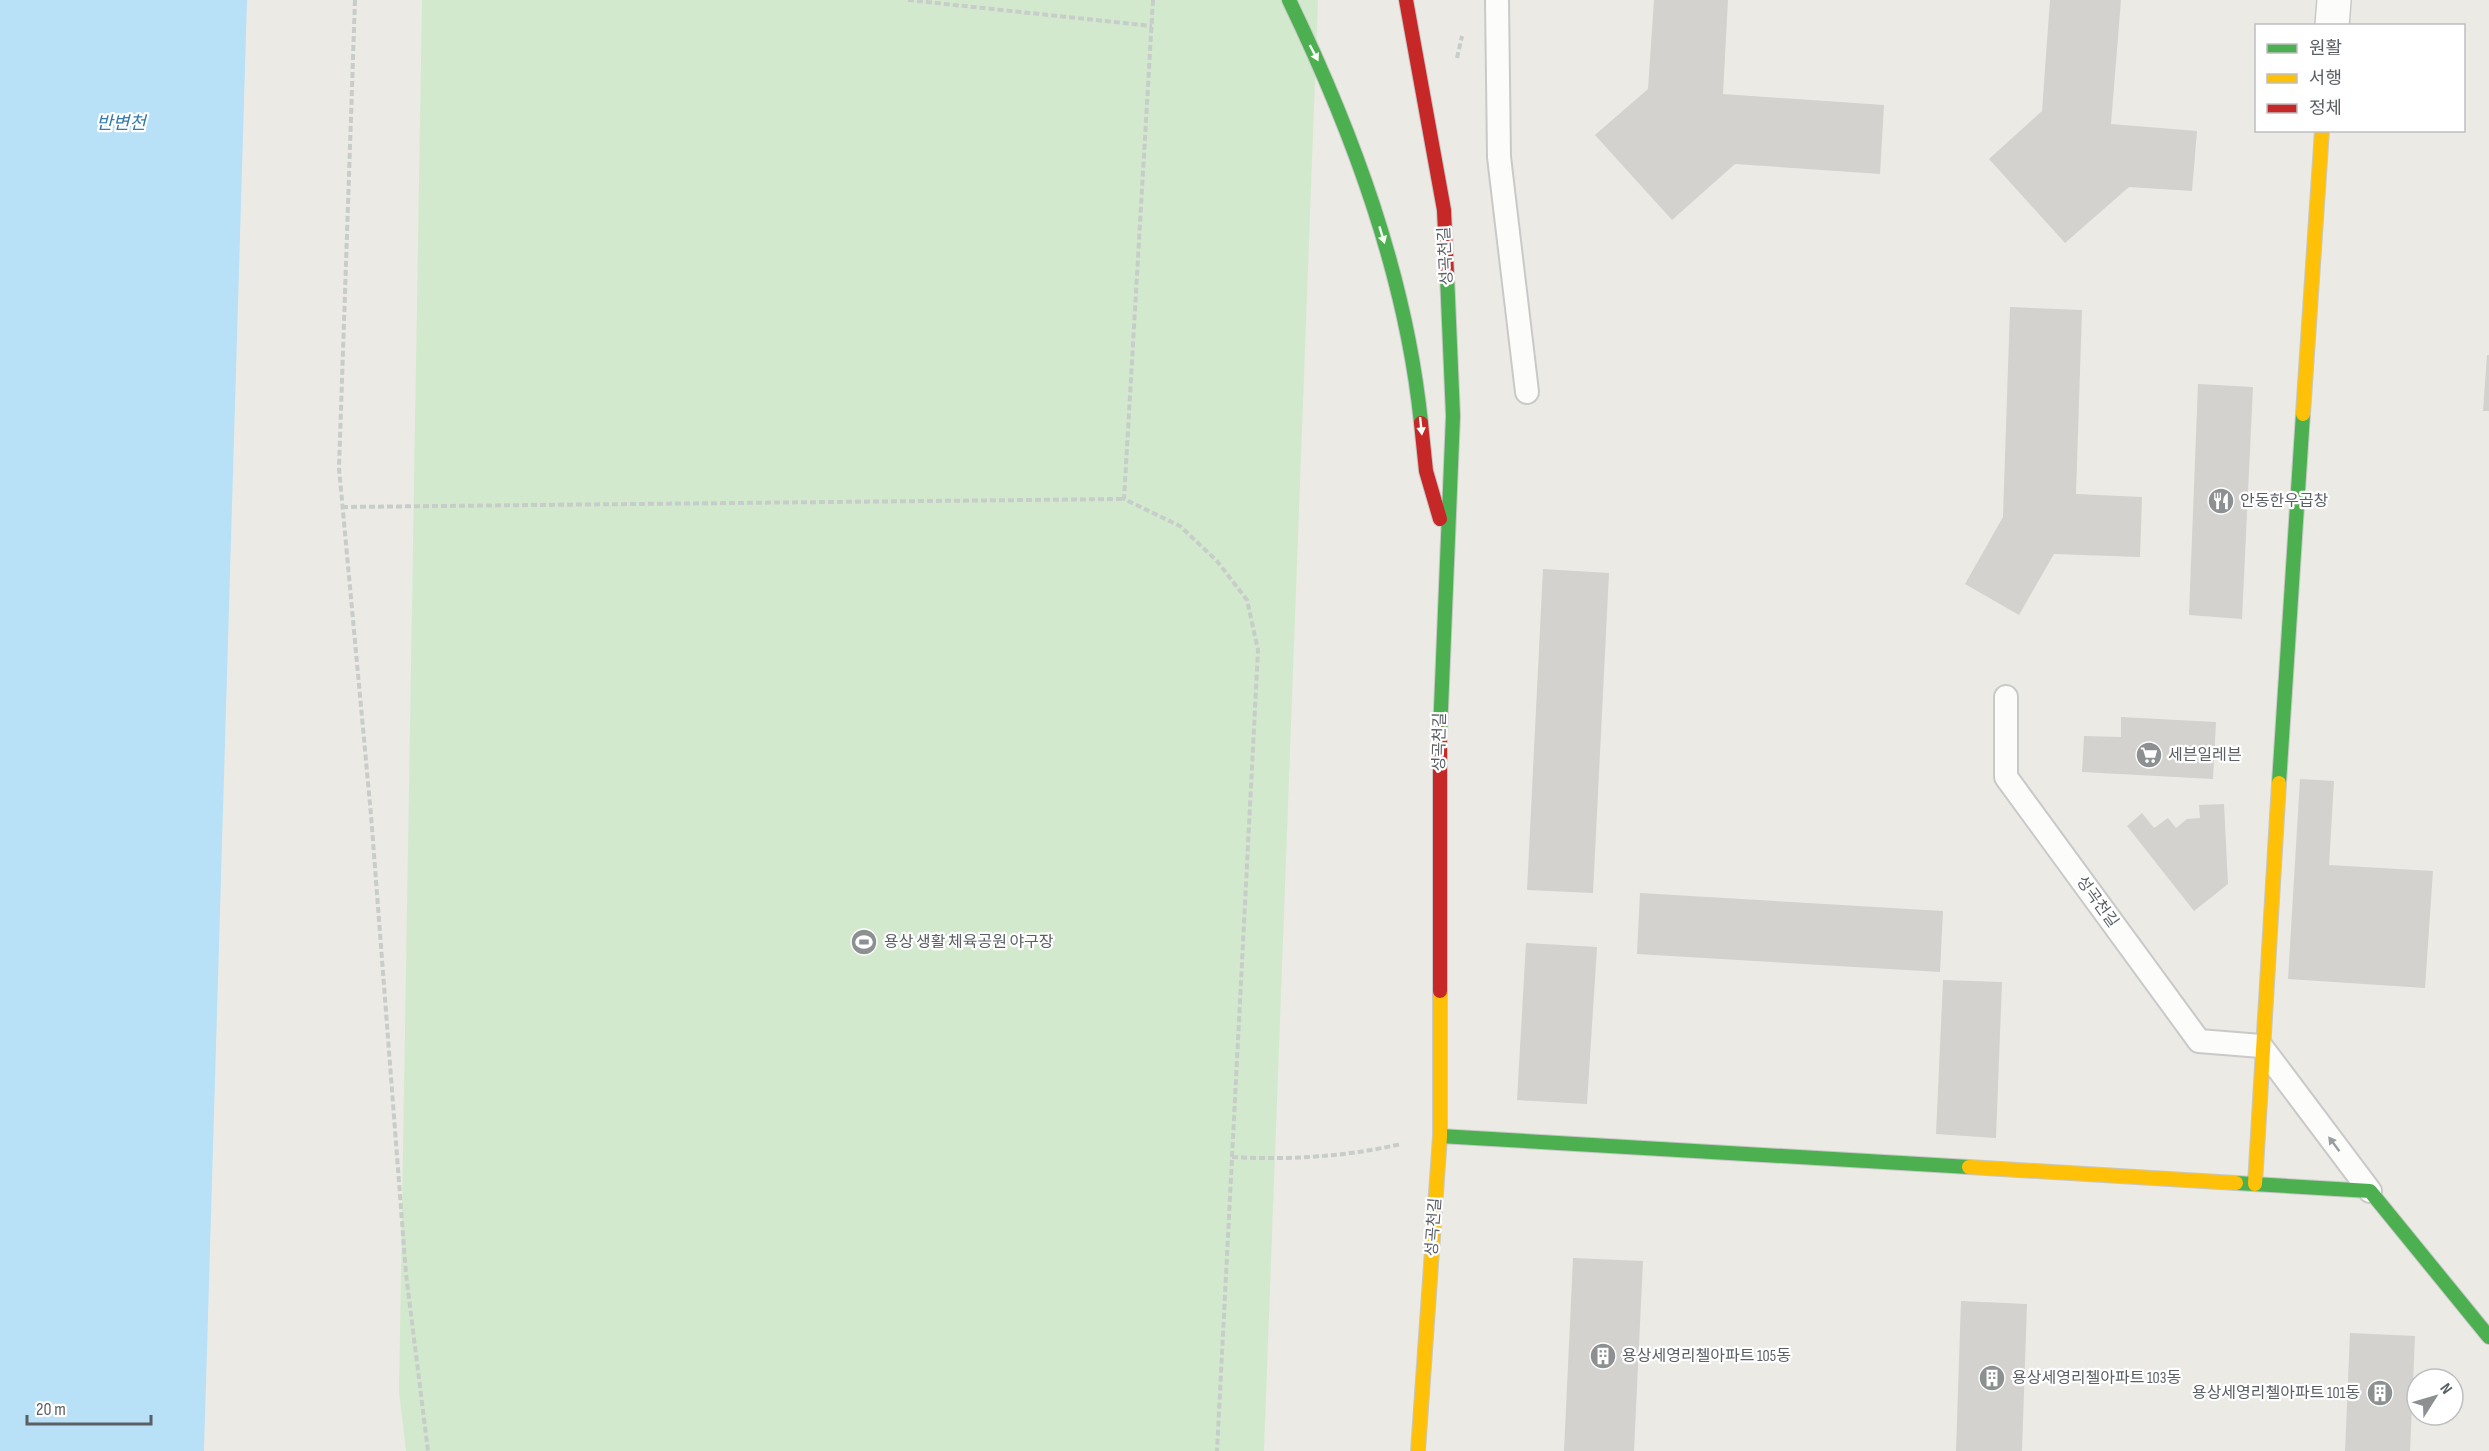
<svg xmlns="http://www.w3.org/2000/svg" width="2489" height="1451" font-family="'Sofia Sans Condensed','Noto Sans KR',sans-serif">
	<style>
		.green { fill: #d3e9ce }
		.water { fill: #b8e1f7 }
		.building { fill: #d3d2cf }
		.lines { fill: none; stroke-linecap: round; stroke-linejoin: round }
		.lane-casing { stroke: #c9c9c9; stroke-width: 26 }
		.street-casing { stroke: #c9c9c9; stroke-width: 36 }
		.fast-casing { stroke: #c7c8c7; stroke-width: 16 }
		.slow-casing { stroke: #c7c8c7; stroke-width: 16 }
		.jam-casing { stroke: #c7c8c7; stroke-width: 16 }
		.path { stroke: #c7cdc9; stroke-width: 4; stroke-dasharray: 6 3; stroke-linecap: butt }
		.lane { stroke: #fcfcfb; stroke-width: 22 }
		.street { stroke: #fcfcfb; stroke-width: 33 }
		.fast { stroke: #4caf50; stroke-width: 14 }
		.slow { stroke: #ffc107; stroke-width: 14 }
		.jam { stroke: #c62828; stroke-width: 14 }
		.oneway { fill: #f6fbf6 }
		.oneway2 { fill: #9b9ea0 }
		.labels { text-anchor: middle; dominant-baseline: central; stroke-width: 4.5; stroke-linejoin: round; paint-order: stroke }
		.street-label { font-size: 16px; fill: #5a5f64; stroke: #fff }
		.poi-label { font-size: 16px; fill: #5a5f64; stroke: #fff; text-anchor: start }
		.water-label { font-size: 18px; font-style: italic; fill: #317ab2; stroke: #fff }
	</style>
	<rect width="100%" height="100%" fill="#eceae5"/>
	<path class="green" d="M422,0H1318L1264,1451H406L399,1392Z"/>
	<path class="water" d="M0,0H247L204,1451H0Z"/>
	<path class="building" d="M1654,0H1728L1723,94L1884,105L1880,174L1735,164L1672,220L1595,135L1648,89Z
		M2050,0H2121L2111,124L2197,131L2192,191L2129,187L2065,243L1989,159L2042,111Z
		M2010,307L2082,310L2076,494L2142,497L2140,557L2054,554L2019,615L1965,584L2003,517Z
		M2487,355H2489V411H2483Z
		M2198,384L2253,387L2242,619L2189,615Z
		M1543,569L1609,573L1593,893L1527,890Z
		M2121,717L2216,722L2213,779L2082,772L2084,736L2121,737Z
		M2300,779L2334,781L2329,865L2433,871L2425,988L2288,979Z
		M2224,804L2228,884L2194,911L2127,826L2142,813L2154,828L2168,818L2176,828L2187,819L2200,818L2199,805Z
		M1640,893L1943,911L1940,972L1637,954Z
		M1526,943L1597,947L1587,1104L1517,1100Z
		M1943,980L2002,982L1996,1138L1936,1134Z
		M1573,1258L1643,1261L1634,1451H1564Z
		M1961,1301L2027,1304L2022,1451H1956Z
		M2350,1333L2415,1336L2410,1451H2345Z"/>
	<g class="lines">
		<defs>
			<path id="lane" d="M1497,0L1499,157L1527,392
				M2006,697V777L2199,1041L2261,1046L2370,1191"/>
			<path id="street" d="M2332,26L2334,0"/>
			<path id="fast" d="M1289,0C1353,133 1406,276 1421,423
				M1440,733L1453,416L1447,275
				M2279,783L2303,414
				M1440,1136L1969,1167
				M2236,1183L2370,1191L2489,1337"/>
			<path id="slow" d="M2303,414L2322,130
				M1969,1167L2236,1183
				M2255,1184L2279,783
				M1418,1451L1440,1136V991"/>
			<path id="jam" d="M1406,0L1444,210L1447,275
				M1421,423L1426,471L1440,519
				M1440,991V733"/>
		</defs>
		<use href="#lane" class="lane-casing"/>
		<use href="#street" class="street-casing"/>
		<use href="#fast" class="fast-casing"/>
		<use href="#slow" class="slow-casing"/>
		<use href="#jam" class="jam-casing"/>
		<path class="path" d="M355,0L339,468L371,815L406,1274L428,1451
			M908,0L1152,26
			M1153,0L1124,499L1180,526L1217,561L1247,600L1258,650L1217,1451
			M1457,58L1462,36
			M342,507L1124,499
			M1232,1157C1289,1160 1345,1157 1401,1144"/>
		<use href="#lane" class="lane"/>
		<use href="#street" class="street"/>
		<use href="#fast" class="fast"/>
		<use href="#slow" class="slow"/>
		<use href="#jam" class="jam"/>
	</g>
	<defs><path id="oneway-solid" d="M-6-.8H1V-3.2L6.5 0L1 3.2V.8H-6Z" transform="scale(1.5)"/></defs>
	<g class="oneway">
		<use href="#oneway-solid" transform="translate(1314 53) rotate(62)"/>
		<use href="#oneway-solid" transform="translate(1382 235) rotate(73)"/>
		<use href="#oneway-solid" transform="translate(1421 426) rotate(84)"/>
	</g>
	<use class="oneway2" href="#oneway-solid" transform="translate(2334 1144) rotate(-127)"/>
	<defs>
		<symbol id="restaurant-disc" viewBox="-11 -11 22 22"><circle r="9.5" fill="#8d9091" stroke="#fff"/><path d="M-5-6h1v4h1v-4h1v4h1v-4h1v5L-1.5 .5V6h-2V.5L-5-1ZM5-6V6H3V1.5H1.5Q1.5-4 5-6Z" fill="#fff"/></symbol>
		<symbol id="supermarket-disc" viewBox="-11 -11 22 22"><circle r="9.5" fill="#8d9091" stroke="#fff"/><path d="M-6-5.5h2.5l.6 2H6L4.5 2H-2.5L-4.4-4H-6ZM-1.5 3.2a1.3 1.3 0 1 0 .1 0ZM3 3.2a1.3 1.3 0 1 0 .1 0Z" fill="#fff"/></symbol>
		<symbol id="stadium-disc" viewBox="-11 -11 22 22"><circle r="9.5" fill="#8d9091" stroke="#fff"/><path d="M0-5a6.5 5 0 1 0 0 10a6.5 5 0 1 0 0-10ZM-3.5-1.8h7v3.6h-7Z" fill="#fff"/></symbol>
		<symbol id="building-disc" viewBox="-11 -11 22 22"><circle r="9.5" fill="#8d9091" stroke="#fff"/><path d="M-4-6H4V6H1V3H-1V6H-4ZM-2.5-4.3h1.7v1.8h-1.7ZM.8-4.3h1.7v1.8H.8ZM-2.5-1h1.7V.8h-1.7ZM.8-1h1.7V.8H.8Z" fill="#fff"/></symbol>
	</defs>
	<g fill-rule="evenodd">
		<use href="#restaurant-disc" x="2206" y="486" width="30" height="30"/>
		<use href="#supermarket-disc" x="2134" y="740" width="30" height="30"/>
		<use href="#stadium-disc" x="849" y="927" width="30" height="30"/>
		<use href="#building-disc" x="1588" y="1341" width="30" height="30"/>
		<use href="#building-disc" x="1977" y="1363" width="30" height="30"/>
		<use href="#building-disc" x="2365" y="1378" width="30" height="30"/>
	</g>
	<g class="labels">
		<g class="street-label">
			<text transform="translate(1446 256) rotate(-93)">성곡천길</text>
			<text transform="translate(1440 742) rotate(-89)">성곡천길</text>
			<text transform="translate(2097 902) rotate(54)">성곡천길</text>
			<text transform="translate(1434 1227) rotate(-86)">성곡천길</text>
		</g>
		<g class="poi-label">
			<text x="2240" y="501">안동한우곱창</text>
			<text x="2168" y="755">세븐일레븐</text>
			<text x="884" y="942">용상 생활 체육공원 야구장</text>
			<text x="1622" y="1356">용상세영리첼아파트 105동</text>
			<text x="2012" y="1378">용상세영리첼아파트 103동</text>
			<text x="2360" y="1393" text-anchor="end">용상세영리첼아파트 101동</text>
		</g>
		<g class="water-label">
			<text x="121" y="123">반변천</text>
		</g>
	</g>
	<rect x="2255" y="24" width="210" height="108" fill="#ffffff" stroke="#bdbfc1" stroke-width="1.5"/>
	<rect x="2267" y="44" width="30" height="9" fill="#4caf50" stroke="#bdbfc1" stroke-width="1.5"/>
	<text x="2309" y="54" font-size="18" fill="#5a5f64">원활</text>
	<rect x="2267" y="74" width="30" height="9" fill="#ffc107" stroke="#bdbfc1" stroke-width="1.5"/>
	<text x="2309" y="84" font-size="18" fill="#5a5f64">서행</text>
	<rect x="2267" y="104" width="30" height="9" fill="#c62828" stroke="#bdbfc1" stroke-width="1.5"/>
	<text x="2309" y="114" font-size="18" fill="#5a5f64">정체</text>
	<g transform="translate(2435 1397) rotate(53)"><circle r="28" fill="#ffffff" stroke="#bdbfc1" stroke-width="1.5"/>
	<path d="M0-4.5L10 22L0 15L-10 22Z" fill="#8d9091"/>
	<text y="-9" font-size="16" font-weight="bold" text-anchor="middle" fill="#5a5f64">N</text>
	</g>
	<path d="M27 1415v9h124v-9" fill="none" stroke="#5a5f64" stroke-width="3"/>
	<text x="36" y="1415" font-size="18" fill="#5a5f64" stroke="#ffffff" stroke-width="4.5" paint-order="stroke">20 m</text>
</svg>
